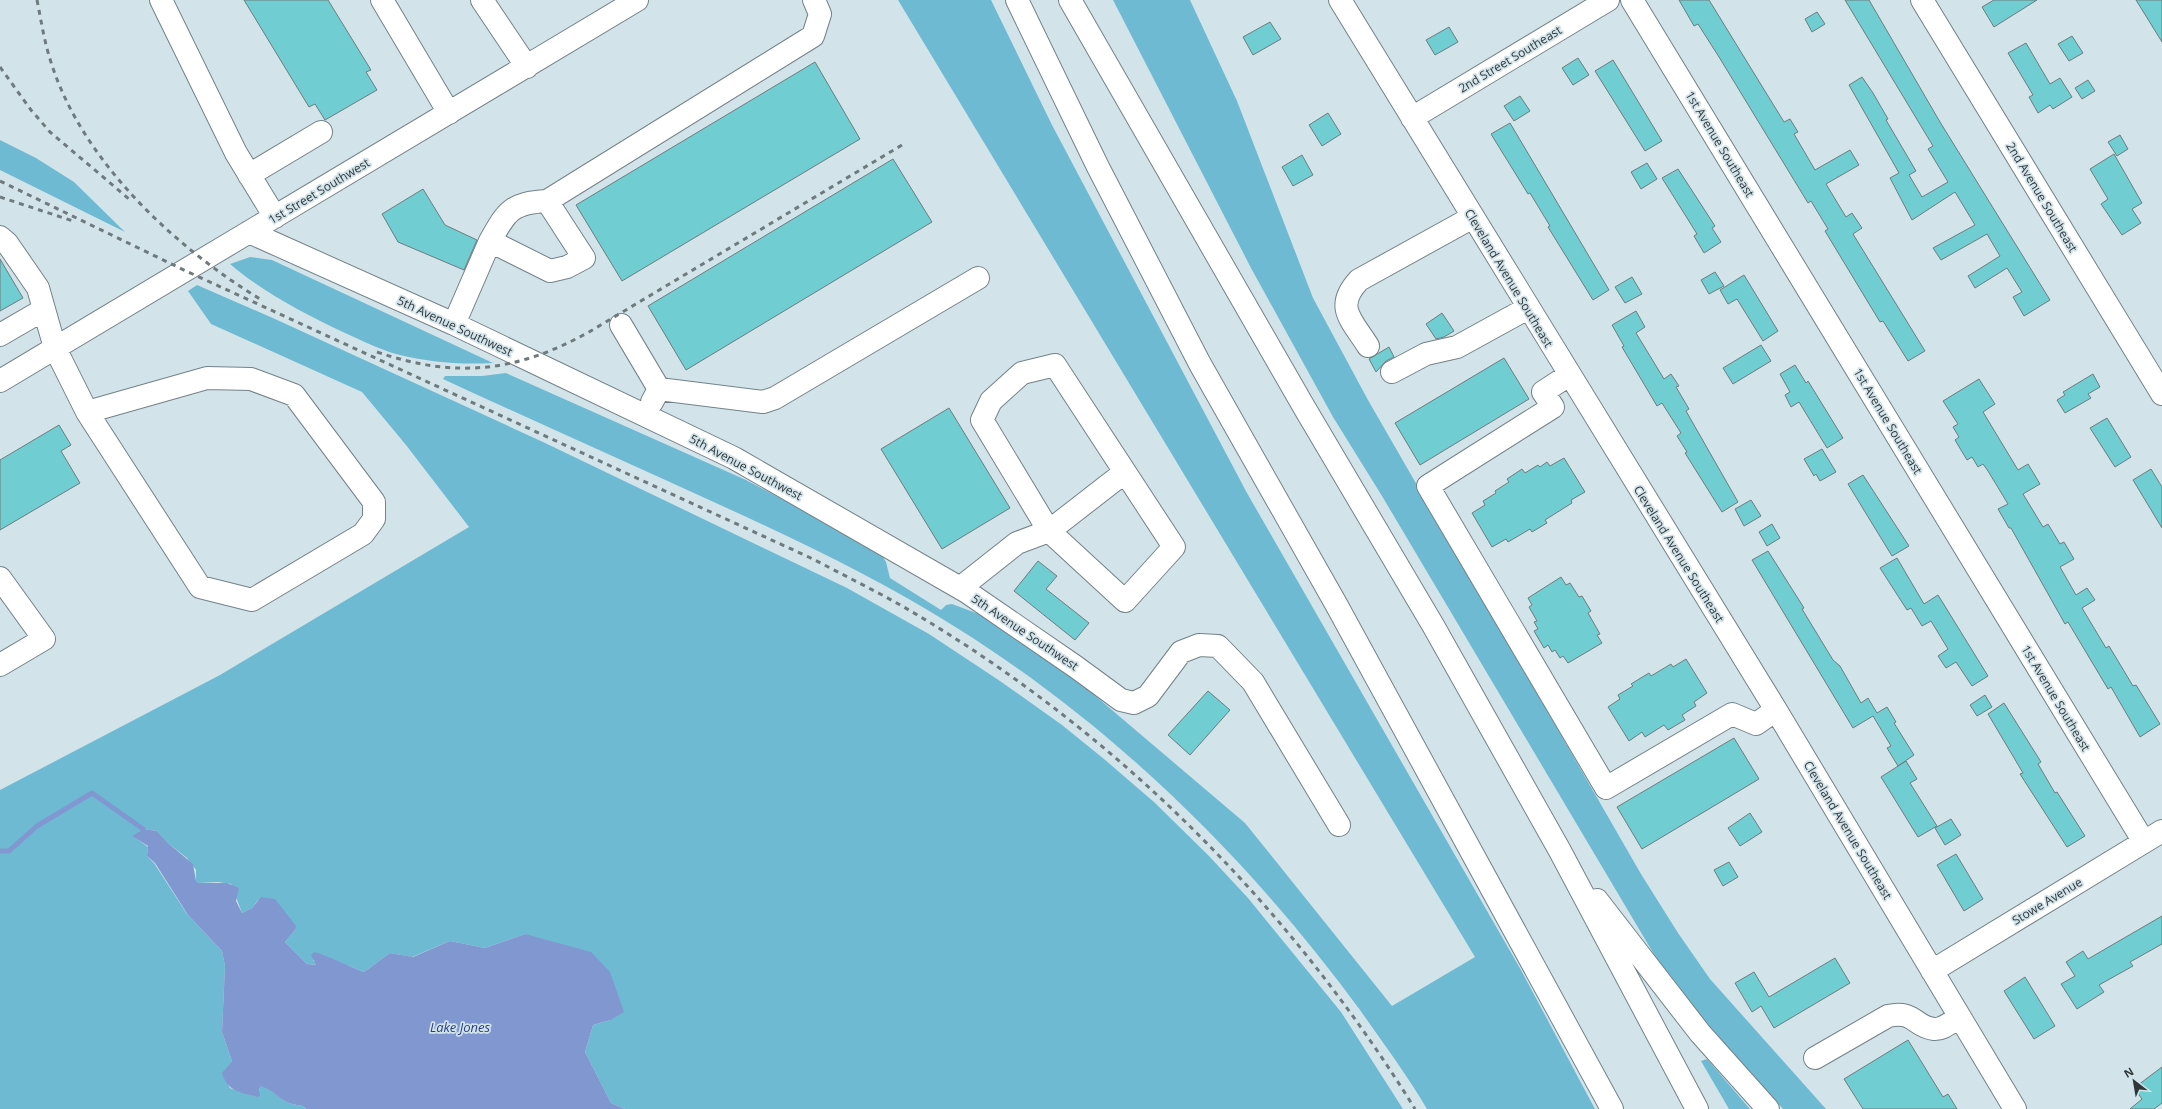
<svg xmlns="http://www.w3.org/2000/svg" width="2162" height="1109" font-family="'Open Sans',sans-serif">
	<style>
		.green { fill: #6fbad3 }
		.water { fill: #8097d0 }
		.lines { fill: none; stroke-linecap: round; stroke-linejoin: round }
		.stream { stroke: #8097d0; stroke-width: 5 }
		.building { fill: #70cdd2; stroke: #6c7d7e }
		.minor-casing { stroke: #738288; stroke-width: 24 }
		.highway-casing { stroke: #738288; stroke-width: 24 }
		.minor { stroke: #fff; stroke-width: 22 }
		.highway { stroke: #fff; stroke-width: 22 }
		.rail { stroke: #6f7a7d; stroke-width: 3; stroke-dasharray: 5 5; stroke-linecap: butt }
		.labels { text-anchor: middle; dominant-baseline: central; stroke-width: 3.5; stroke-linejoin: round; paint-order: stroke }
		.street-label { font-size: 12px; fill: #303739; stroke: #d2e4ea }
		.water-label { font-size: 13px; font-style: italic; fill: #283f83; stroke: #d2e4ea }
	</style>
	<rect width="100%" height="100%" fill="#d2e4ea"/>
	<path class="green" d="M898,0H991L1052,125L1247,493L1521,970L1595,1109H1427C1407,1075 1383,1043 1360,1010C1250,860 1115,727 957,628C881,580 799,541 718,504C626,462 534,421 443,379L445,376H482L506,373L746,480L879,551L886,562L890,578L941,610L946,605L952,604L984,616L1066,671L1245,823L1392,1006L1475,957Z
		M1113,0H1190L1237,101L1313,298L1368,400L1641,874L1678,933L1710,979L1826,1109H1783L1699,1016L1655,956L1382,496L1333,417L1251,268Z
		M0,140L36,158L74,182L125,232L0,170Z
		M250,257L272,260L493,363C460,365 427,362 396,354C378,349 361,340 345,333C305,314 264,293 230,264Z
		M197,285L275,319L543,442L847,588L929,634L1000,681L1062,725L1104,759L1154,802L1209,856L1248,898L1341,1012L1403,1109H625L611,1103L585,1052L593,1025L610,1020L525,934L485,948L450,941L412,957L390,953L364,972L319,954L313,960L317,965L307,964L285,942L295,930L258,900L252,908L242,913L231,884L218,882L199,883L196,881V870L187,858L169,844L157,831L143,829L133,836L148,847L147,856L154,863L187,914L222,951L225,966L222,1032L232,1061L223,1073L230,1088L257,1097L261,1085C281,1094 278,1103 303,1106L306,1109H0V790L220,675L469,527L406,445L362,392L211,324L188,291Z
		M1707,1059L1750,1109H1729L1701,1061Z"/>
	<path class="water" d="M143,829L157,831L169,844L193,864L196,881L199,883H227L239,888L236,901L242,913L252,908L261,897L275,899L296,926L295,930L285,942L307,964L316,965L311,955L314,952C332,957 347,966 364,972L390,953L413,957L450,941L485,948L525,934L591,952L610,972L624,1012L610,1020L593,1025L585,1052L611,1103L625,1109H306L303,1106C278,1103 281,1094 261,1086L259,1090L260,1096L257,1097C240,1092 228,1092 222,1073L232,1061L222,1032L225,966L222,951L188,915L155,863L147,856L148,846L132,836Z"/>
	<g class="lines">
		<path class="stream" d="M0,851H9L37,826L92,793L143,829"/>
	</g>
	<path class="building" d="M244,0H328L371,70L366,72L377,90L325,120L315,104L309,107Z
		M1679,0H1709L1784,122L1790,119L1798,132L1794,134L1815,170L1850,150L1859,165L1826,184L1846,217L1852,213L1862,228L1853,234L1925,351L1908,361L1883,321L1880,322L1825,231L1828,229L1811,201L1808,203L1719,57L1698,24L1694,26Z
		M1845,0H1869L1940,122L2050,300L2024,316L2013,297L2022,292L2007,268L1975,288L1968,276L2000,256L1987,234L1941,260L1933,248L1975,225L1955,192L1912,220L1890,178L1899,173L1849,85L1862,77L1873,93L1888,119L1886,120L1916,171L1909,175L1922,197L1948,182L1928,149L1933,146Z
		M1994,0H2037L1994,27L1982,7Z
		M2136,0H2162V42Z
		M1817,12L1825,24L1812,32L1805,19Z
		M1270,22L1281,39L1253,55L1243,37Z
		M1449,27L1458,42L1435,55L1426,40Z
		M2072,36L2083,53L2069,61L2058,44Z
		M2026,43L2050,84L2060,78L2072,97L2053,109L2050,105L2038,113L2029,97L2033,95L2008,53Z
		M1578,58L1589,75L1573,85L1562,68Z
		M1613,60L1662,141L1645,151L1595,71Z
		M815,62L860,139L622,281L576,205Z
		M2088,80L2095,91L2082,99L2075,88Z
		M1520,96L1530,111L1514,121L1504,106Z
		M1328,113L1341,134L1322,146L1309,125Z
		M1510,123L1609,290L1593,300L1548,227L1550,226L1530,193L1528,194L1491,134Z
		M2120,135L2128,149L2117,156L2108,142Z
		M2114,154L2142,203L2132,209L2141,223L2122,235L2101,204L2108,199L2090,169Z
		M1302,155L1313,175L1293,186L1282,167Z
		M893,159L932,222L686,370L648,306Z
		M1647,163L1657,179L1641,189L1631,172Z
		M1678,169L1715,226L1712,228L1721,242L1704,253L1694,236L1697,234L1662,178Z
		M423,189L445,225L477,240L464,270L398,242L382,214Z
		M0,259L23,298L0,311Z
		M1715,272L1724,286L1709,294L1701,280Z
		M1744,275L1778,331L1763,341L1737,299L1728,304L1720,290Z
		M1632,277L1642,294L1625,303L1615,287Z
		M1636,311L1645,327L1636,333L1664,379L1671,374L1679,386L1676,387L1689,409L1686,411L1738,502L1722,512L1685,453L1687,452L1677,436L1681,433L1662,403L1657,406L1622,347L1624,346L1612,325Z
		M1442,313L1454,331L1444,337L1436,339L1426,324Z
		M1761,345L1771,361L1733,384L1723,368Z
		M1389,347L1394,357L1386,361L1376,372L1369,359Z
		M1504,358L1529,399L1420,465L1395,423Z
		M1795,365L1806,383L1808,381L1843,438L1827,448L1799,402L1791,407L1785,395L1790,392L1780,374Z
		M2093,374L2100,387L2088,394L2091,398L2065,413L2057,400L2065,395L2063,392Z
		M1979,379L1995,404L1983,412L2018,470L2028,464L2040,484L2023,494L2043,527L2048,524L2060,544L2064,542L2074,559L2060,567L2076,595L2087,588L2095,600L2082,608L2106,648L2109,646L2133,686L2136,685L2160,724L2140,737L2111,687L2108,689L2068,622L2065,624L2011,528H2009L1998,509L2008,504L1988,471L1983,464L1978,467L1972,457L1967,460L1955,440L1959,437L1953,427L1958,424L1943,401Z
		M949,408L1010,508L942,549L881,449Z
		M2107,418L2131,457L2115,467L2090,428Z
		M59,425L71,445L61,451L80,483L0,530V460Z
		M1822,449L1836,472L1820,481L1816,474L1814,476L1804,459Z
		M1564,458L1585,492L1571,500L1572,503L1545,520L1547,523L1532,532L1530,529L1508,542L1506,539L1492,547L1472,513L1485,505L1483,501L1496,493L1495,491L1509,482L1507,479L1522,469L1525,473L1538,465L1540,467L1547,462L1550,466Z
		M2151,469L2162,487V528L2133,480Z
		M1863,475L1909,546L1892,556L1848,484Z
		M1751,500L1761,516L1744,526L1735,509Z
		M1772,524L1780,538L1767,546L1759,532Z
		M1768,551L1804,608L1802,609L1833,660L1840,666L1861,703L1868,698L1877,713L1887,707L1896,722L1894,723L1914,755L1898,766L1887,748L1891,746L1873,716L1853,728L1752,560Z
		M1897,558L1924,604L1938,595L1988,676L1972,686L1956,662L1946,668L1938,656L1948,649L1931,621L1922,626L1911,608L1907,610L1880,568Z
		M1038,561L1057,576L1046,589L1089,623L1075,640L1014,591Z
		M1561,577L1566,585L1570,583L1579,597L1582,596L1591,611L1588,613L1600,634L1597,635L1602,643L1568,663L1563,656L1560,658L1555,650L1552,652L1548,645L1544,648L1534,631L1538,629L1534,622L1537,621L1529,607L1532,605L1528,598Z
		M1686,659L1707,693L1694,702L1696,706L1682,715L1685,720L1668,730L1664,725L1645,737L1642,732L1629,741L1608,707L1620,699L1618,695L1633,686L1631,684L1649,673L1651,676L1671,664L1673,667Z
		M1208,691L1230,710L1190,755L1168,735Z
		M1985,695L1992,707L1977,716L1970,705Z
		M2004,703L2041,762L2038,764L2055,793L2057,792L2085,836L2067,847L2020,774L2023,773L1988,714Z
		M1734,738L1759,779L1642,849L1617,807Z
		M1906,761L1917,779L1910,783L1937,826L1918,837L1881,777Z
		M1750,813L1762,832L1740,846L1728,828Z
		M1951,819L1961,835L1945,845L1935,828Z
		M1956,854L1983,899L1964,911L1937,865Z
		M1729,862L1738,877L1723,886L1714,870Z
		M2162,916V944L2130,962L2133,966L2099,985L2104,992L2077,1009L2061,984L2075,976L2066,962L2083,951L2088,959Z
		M1835,958L1850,983L1774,1028L1761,1006L1752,1012L1735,983L1754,972L1769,997Z
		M2025,977L2055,1026L2034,1039L2004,991Z
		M1908,1040L1943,1097L1948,1094L1957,1109H1863L1844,1079Z
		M2162,1067V1103L2154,1109H2130L2142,1099L2134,1088Z"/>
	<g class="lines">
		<defs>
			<path id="minor" d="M161,0L236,153L275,217
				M382,0L449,113
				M482,0L527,67
				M1340,0L1776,710L2015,1109
				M1632,0L2144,842
				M1922,0L2162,394
				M1412,118L1608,0
				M249,175L321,132
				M547,201L813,36L820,14L814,0
				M249,232L454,324L734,458L967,592L1076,667L1121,700L1134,703L1148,696L1181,652L1199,645L1218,646L1253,682L1339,825
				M0,237L7,243L38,288L55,348L87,412L200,587L252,600L363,534L374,519V502L294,395L251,379L207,378L87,412
				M454,324L490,241L550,271L567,267L584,258L547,201C511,203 507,211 490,241
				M621,325L659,389L652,402
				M0,335L43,310
				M1368,346C1351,319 1334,307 1359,280L1473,217
				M1392,372L1426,354L1457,347L1528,308
				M1569,375L1543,392L1553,407L1428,486L1606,788L1732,714L1756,724L1776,710
				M0,381L637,0
				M659,389L763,402L775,398L978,278
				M0,578L44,639L0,665
				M960,588L1017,543L1049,531L1125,601L1174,547L1055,365L1022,373L991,401L982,420L1049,531L1125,472
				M1932,971L2162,831
				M1815,1058L1888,1016C1915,1010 1914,1027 1934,1029C1943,1030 1952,1021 1960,1017"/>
			<path id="highway" d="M1017,0L1098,167L1200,364L1336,604L1612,1109
				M1070,0L1304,407L1434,627L1560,851L1697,1109
				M1597,900L1700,1033L1768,1109"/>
		</defs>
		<use href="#minor" class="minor-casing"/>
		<use href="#highway" class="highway-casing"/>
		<use href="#minor" class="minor"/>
		<use href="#highway" class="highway"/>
		<path class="rail" d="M37,0C41,20 44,40 50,59C80,159 173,246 260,299
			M0,67L31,110L50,132L129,199
			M0,181L186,271L813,559C845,576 878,592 909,610C1116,732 1289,905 1415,1109
			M0,197L73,221
			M377,352C456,379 517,372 589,332L902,145"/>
	</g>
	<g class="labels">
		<g class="street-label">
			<text transform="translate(1510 59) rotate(-31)">2nd Street Southeast</text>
			<text transform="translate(1720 144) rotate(59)">1st Avenue Southeast</text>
			<text transform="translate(319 191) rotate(-31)">1st Street Southwest</text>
			<text transform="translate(2042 197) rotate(59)">2nd Avenue Southeast</text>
			<text transform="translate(1509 278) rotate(59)">Cleveland Avenue Southeast</text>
			<text transform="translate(455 326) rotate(25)">5th Avenue Southwest</text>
			<text transform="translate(1888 421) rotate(59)">1st Avenue Southeast</text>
			<text transform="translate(746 467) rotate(28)">5th Avenue Southwest</text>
			<text transform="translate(1679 554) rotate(58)">Cleveland Avenue Southeast</text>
			<text transform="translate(1025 632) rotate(34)">5th Avenue Southwest</text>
			<text transform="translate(2056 698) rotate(59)">1st Avenue Southeast</text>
			<text transform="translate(1848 830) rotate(59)">Cleveland Avenue Southeast</text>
			<text transform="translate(2047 901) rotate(-31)">Stowe Avenue</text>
		</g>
		<g class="water-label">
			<text x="460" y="1027">Lake Jones</text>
		</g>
	</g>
	<g transform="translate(2134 1081) rotate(329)" stroke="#d2e4ea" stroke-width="3" paint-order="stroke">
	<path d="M0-3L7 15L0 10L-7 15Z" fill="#303739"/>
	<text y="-6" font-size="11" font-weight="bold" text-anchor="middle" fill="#303739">N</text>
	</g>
</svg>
